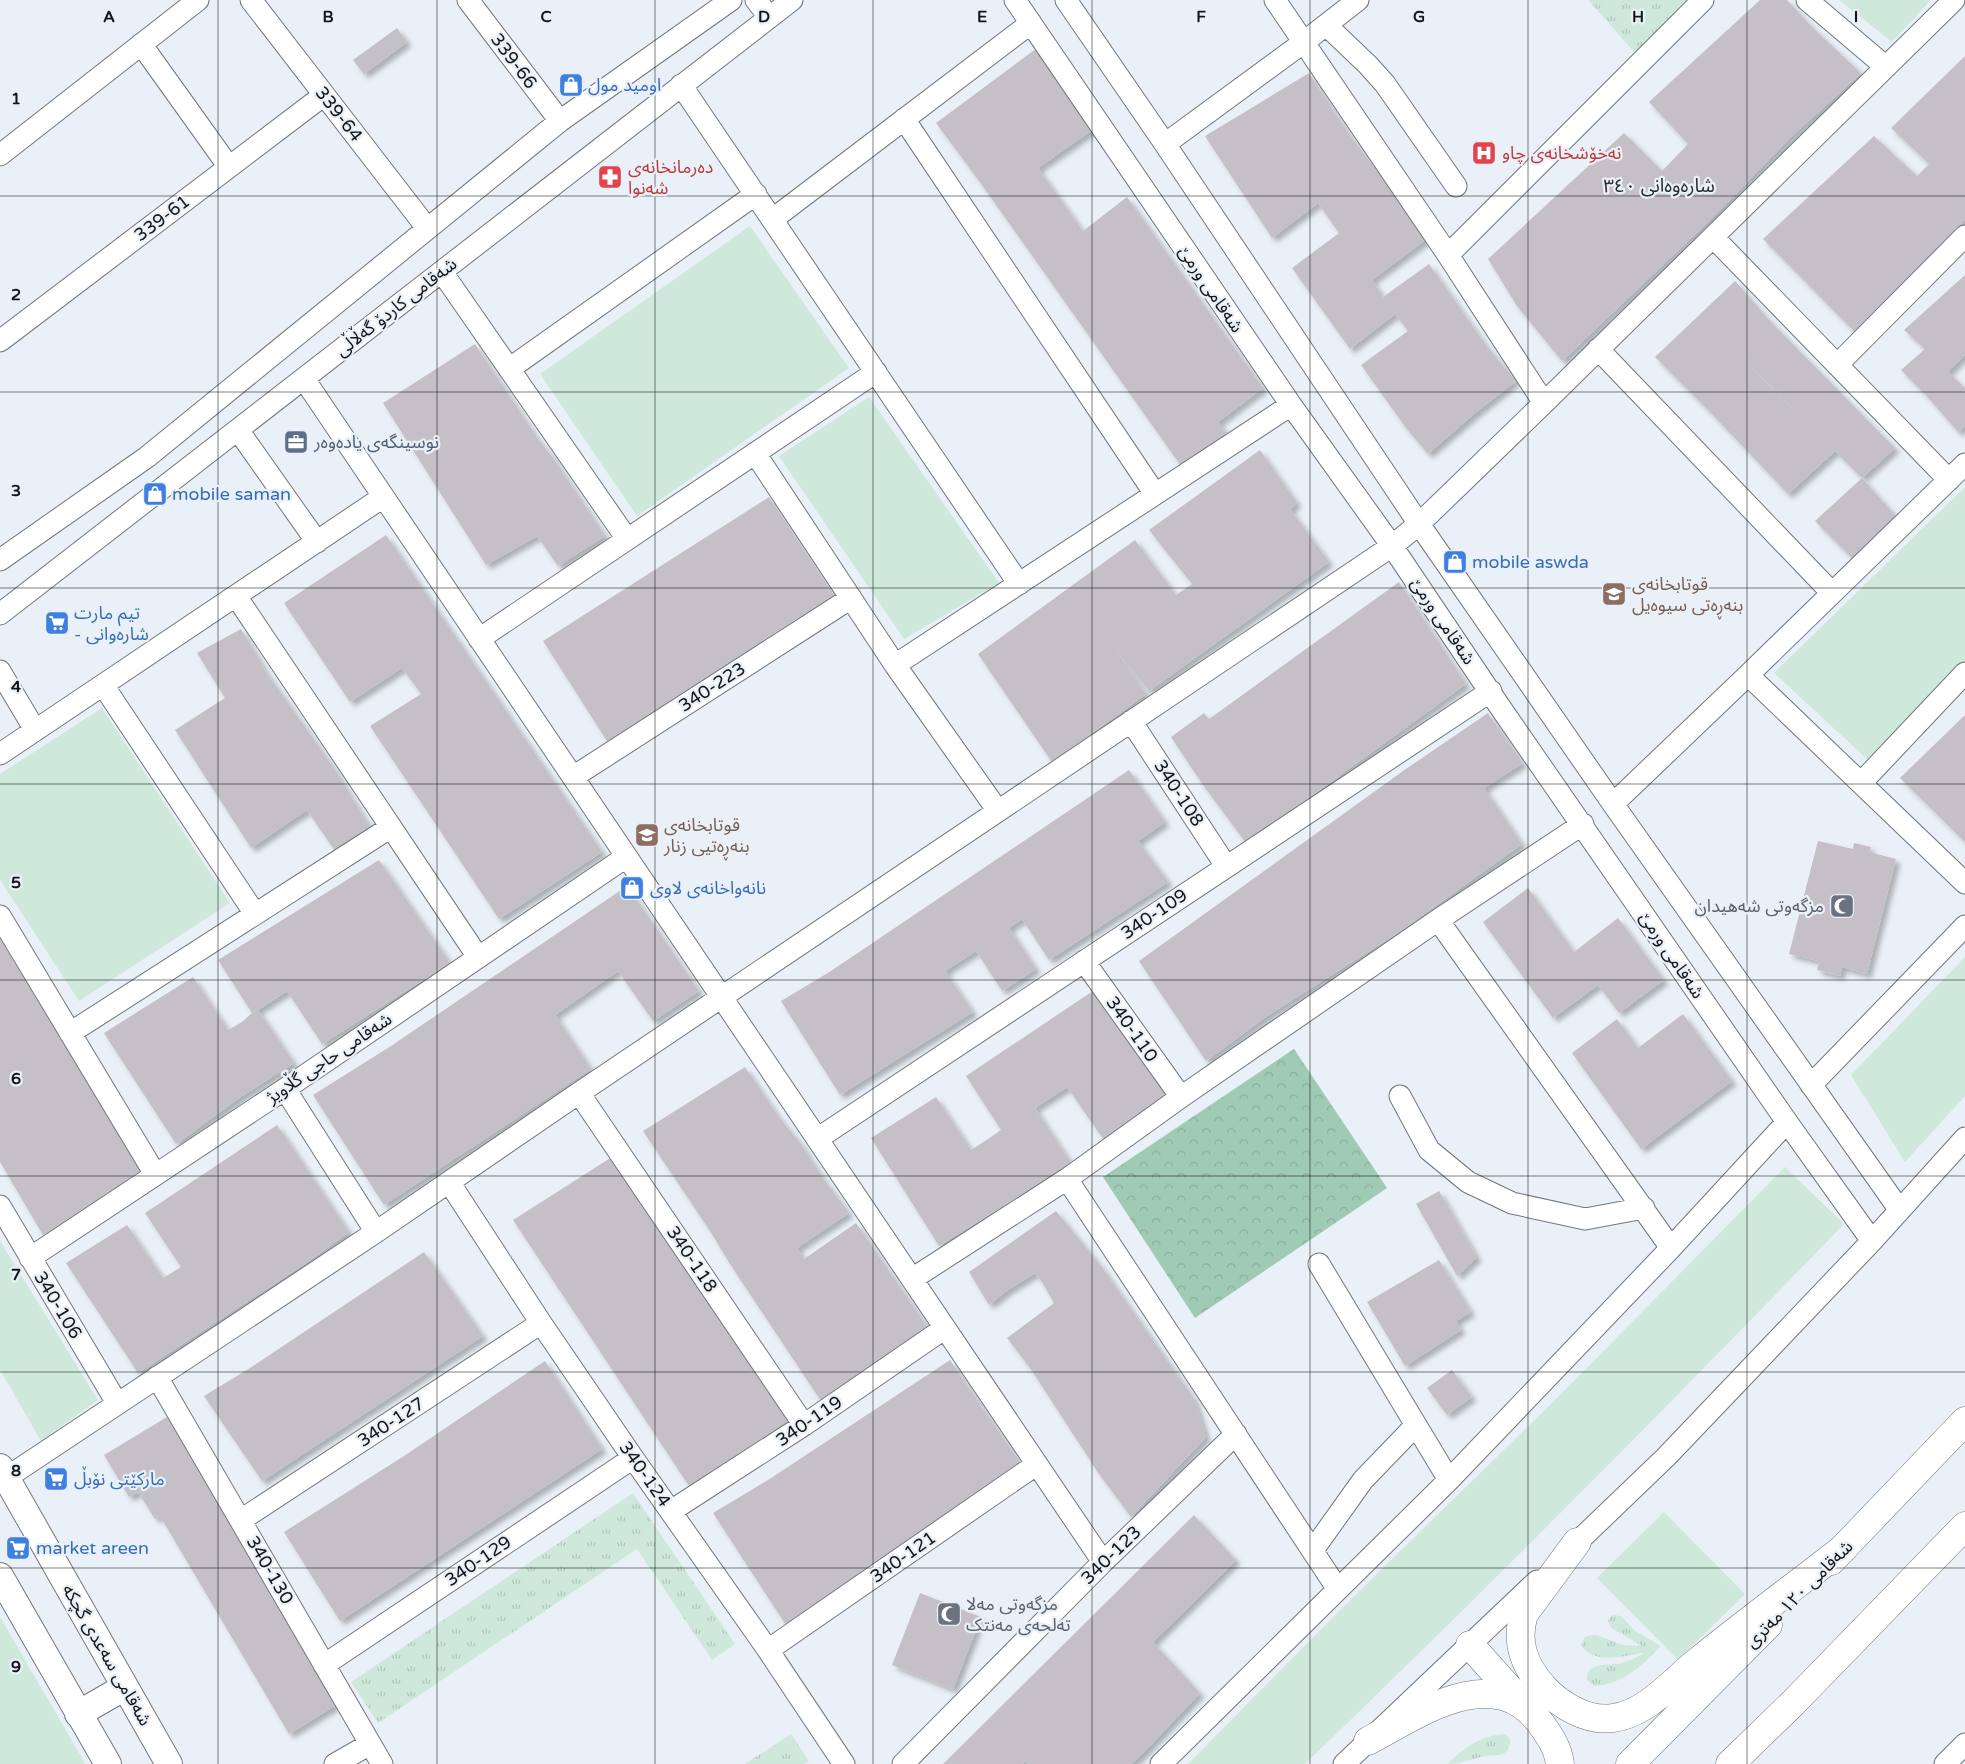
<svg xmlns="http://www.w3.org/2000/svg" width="1965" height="1764" font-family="'Varela Round','Noto Sans Arabic',sans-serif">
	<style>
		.grass { fill: url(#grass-tufts) }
		.forest { fill: url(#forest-crowns) }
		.green { fill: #cee9db }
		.building { fill: #c5c0c7; fill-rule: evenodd; filter: url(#shadow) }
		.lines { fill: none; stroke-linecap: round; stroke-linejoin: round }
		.minor-casing { stroke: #71777d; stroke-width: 23 }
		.major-casing { stroke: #71777d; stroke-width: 28 }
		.highway-casing { stroke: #71777d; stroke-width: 29 }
		.minor { stroke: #fff; stroke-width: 21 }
		.major { stroke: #fff; stroke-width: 26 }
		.highway { stroke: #fff; stroke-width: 28 }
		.grid { fill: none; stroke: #131618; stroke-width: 1; stroke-opacity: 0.55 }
		.labels { text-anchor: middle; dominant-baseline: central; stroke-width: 4.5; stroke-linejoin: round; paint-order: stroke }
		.street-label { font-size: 18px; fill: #131618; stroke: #eaf0f7 }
		.shop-label { font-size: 18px; fill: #366cbe; stroke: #eaf0f7; text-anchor: start }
		.health-label { font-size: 18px; fill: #be3a42; stroke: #eaf0f7; text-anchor: start }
		.service-label { font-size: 18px; fill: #4e5e75; stroke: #eaf0f7; text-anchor: start }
		.education-label { font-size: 18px; fill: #785e54; stroke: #eaf0f7; text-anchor: start }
		.worship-label { font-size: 18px; fill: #5b616d; stroke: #eaf0f7; text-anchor: end }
		.neighbourhood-label { font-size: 19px; fill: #282d32; stroke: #eaf0f7 }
		.grid-label { font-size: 16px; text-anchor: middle; font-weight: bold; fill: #131618; stroke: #eaf0f7; stroke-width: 4.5; stroke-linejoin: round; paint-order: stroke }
	</style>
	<defs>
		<pattern id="grass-tufts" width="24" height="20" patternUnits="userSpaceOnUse" patternTransform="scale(1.25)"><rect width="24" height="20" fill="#cee9db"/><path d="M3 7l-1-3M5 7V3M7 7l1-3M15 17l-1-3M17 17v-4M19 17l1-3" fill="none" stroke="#b0c7bb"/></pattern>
		<pattern id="forest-crowns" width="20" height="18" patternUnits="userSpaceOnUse" patternTransform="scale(1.25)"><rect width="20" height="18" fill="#9fcbb5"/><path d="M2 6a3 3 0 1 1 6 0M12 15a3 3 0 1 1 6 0" fill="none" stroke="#88ae9b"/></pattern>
		<filter id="shadow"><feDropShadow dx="4.5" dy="4.5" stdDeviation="2.5" flood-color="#0004"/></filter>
	</defs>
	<rect width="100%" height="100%" fill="#eaf0f7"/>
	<path class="grass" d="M1588,0H1690L1636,54Z
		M633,1493L735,1644L712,1660L637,1549L378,1723L351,1682Z
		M1612,1615L1621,1616L1634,1630L1661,1646C1643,1665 1622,1685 1594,1686L1587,1680C1585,1661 1610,1666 1622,1663C1629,1661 1637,1657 1644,1653C1625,1655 1594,1666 1581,1645L1585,1637L1590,1635H1597L1623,1645L1642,1646L1611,1628L1608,1621Z
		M791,1734L809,1761L804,1764H745Z
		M1504,1734L1509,1737C1511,1742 1510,1748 1506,1752C1502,1756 1496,1755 1491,1755C1476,1757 1462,1764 1448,1764C1462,1748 1483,1735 1504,1734Z"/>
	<path class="forest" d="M1294,1049L1387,1188L1195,1318L1103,1177Z"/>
	<path class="green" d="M1839,0H1931L1892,42Z
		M750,226L849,368L637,516L540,374Z
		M869,397L999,583L904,639L779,456Z
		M1965,487V662L1874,758L1868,760L1774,673Z
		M102,708L230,903L79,1001L0,880V774Z
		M1965,957V1096L1905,1162L1851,1075Z
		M1785,1167L1844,1224C1667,1407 1488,1588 1305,1764H1188L1336,1614L1559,1396Z
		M0,1241L98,1400L41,1441L0,1370Z
		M1664,1512L1745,1594L1678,1660L1597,1578Z
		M0,1617L78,1751L85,1764H0Z"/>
	<path class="building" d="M1760,0H1787L1814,29L1861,73L1791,137L1711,219L1562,361L1517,306L1488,259L1624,133L1662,171L1688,144L1649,102Z
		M397,28L407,42L364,74L353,60Z
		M1037,48L1095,128L1038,168L1083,231L1127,197L1263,388L1218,422L1226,433L1181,466L982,185L936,123Z
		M1965,56V220L1855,332L1763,239L1874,136L1917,176L1929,164L1891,128Z
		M1309,73L1349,134L1428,238L1372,280L1383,297L1429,264L1485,344L1516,381L1475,413L1428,454L1406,428L1361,365L1408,331L1395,314L1350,349L1292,268L1339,233L1318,203L1272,238L1205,136Z
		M1965,275V355L1948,372L1965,388V426L1958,432L1925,394L1901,370L1925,349L1904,330Z
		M1735,281L1770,321L1895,448L1862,478L1835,451L1788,494L1709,411L1655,357ZM1741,356L1792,407L1791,408L1779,396Z
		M475,344L537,438L551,455L605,536L558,566L537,536L486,565L383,403Z
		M1260,450L1297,503L1290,509L1329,562L1149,691L1115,649L1146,694L1052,762L978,654L1103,563L1119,585L1103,563L1135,540L1176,595L1192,584L1149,530Z
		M1862,478L1901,522L1858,564L1815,521Z
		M769,497L834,595L607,741L543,641Z
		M386,535L602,852L499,919L370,726L421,694L402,668L350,702L284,603Z
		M1399,582L1466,684L1246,843L1203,785L1171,737L1204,713L1209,719Z
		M241,629L266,672L333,767L370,827L335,851L307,810L251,848L175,730L225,698L197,653Z
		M1488,713L1523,763L1484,788L1522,844L1396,934L1267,1016L1206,1061L1139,961L1403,771Z
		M1965,715V842L1900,778Z
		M1129,770L1165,822L1138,841L1168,882L1049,960L1022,919L1009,928L1036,969L1002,991L976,951L959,962L945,971L973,1012L840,1095L781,1001L831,971Z
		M1818,841L1853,849L1854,843L1871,847L1869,852L1896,859L1867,974L1842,967L1840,976L1817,970L1819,961L1789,954Z
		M379,860L450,963L322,1044L287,991L258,1010L294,1063L242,1096L176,1144L104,1033L193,977L228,1030L242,1022L252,1013L218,960Z
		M627,886L699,991L653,1021L618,971L555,1015L591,1069L384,1205L313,1095L391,1046Z
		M1528,888L1574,952L1618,918L1664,980L1619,1013L1598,985L1553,1018L1483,922Z
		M0,930L145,1170L43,1235L0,1162Z
		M1093,991L1168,1096L1104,1140L1067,1087L1035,1108L1071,1163L939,1246L871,1138L936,1097L971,1150L988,1139L1001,1130L966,1076Z
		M1683,1014L1732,1081L1641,1149L1572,1053L1617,1019L1638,1048Z
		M745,1067L778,1116L801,1144L822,1177L849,1213L797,1248L804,1259L856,1223L928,1328L821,1401L730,1264L710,1231L643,1131Z
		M277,1125L349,1232L306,1263L138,1373L66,1263L127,1225L163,1278L181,1267L145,1213Z
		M615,1155L795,1420L691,1489L513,1220Z
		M1439,1191L1477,1257L1457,1276L1416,1204Z
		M1056,1211L1101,1266L1194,1399L1206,1437L1131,1517L1099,1474L1030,1368L1007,1338L1054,1303L1042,1282L1035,1273L1009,1289L989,1305L969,1272Z
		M424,1252L483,1336L262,1481L204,1396L250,1368Z
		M1439,1260L1471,1312L1456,1321L1461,1330L1405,1366L1367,1302Z
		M950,1360L1023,1467L786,1625L713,1513L768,1480Z
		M545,1361L602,1449L340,1621L284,1532L404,1456Z
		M1452,1370L1472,1397L1447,1415L1427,1388Z
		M167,1417L336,1705L289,1734L160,1516L155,1519L138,1492L129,1497L104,1455Z
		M1194,1515L1236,1560L1153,1642L1200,1693L1144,1752L1132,1764H1028L1026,1761L1023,1764H943Z
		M920,1593L981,1617L953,1689L892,1665Z"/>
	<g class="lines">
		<defs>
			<path id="minor" d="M251,0L427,228
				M468,0L560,121
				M756,0L769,17
				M1015,0L1291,405L1392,546L1498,704L1787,1122L1872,1241
				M1066,0L1165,144L1419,524L1613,804L1899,1209
				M1275,0L1448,255L1544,403
				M1807,0L1886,67
				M1326,25L1368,65L1385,84L1456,186
				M141,44L229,167
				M681,85L1019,584
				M904,119L1155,494
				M1165,144L1304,42L1358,0
				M0,155L198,0
				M773,219L1031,23
				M1713,237L1949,480
				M1448,255L1703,0
				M442,272L627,539
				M0,341L324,95
				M1598,349L1832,593
				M1837,365L1965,236
				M509,369L756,194
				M304,379L1103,1562
				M238,430L317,542
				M755,453L895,665L998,811
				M0,560L147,457L560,121L731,0
				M236,596L478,957
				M0,614L792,0
				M479,639L876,372
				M895,665L1291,405
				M0,671L35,730
				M1748,675L1965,883
				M103,685L255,914
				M1131,721L1226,866
				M0,754L383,497
				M573,777L851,598
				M1861,783L1965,673
				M1613,804L1748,675L1965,464
				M0,916L155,1174
				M1438,920L1671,1248
				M1084,961L1181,1097
				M70,1033L391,827
				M1811,1085L1965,926
				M285,1089L376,1232
				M579,1093L804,1425
				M1400,1096L1429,1150L1468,1182L1512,1203L1585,1219L1644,1208
				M817,1139L1491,691
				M1067,1179L1337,1588
				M449,1182L541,1323L633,1458L768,1650L844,1764
				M0,1206L117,1403
				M30,1258L285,1089L626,857
				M1319,1264L1449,1480
				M912,1279L1067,1179L1181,1097L1438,920L1583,824
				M157,1377L382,1764
				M6,1478L376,1232L579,1093L1392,546L1419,524L1544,403L1954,0
				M671,1511L804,1425L945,1328
				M241,1520L541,1323
				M1313,1550L1363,1480L1416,1425
				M1567,1552L1666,1457L1872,1241L1965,1138
				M768,1650L1037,1464
				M324,1665L633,1458
				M335,1764L370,1744
				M903,1764L1103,1562L1236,1434
				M1161,1764L1449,1480L1671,1248L1787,1122
				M1344,1764L1537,1581
				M1945,1764L1965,1744"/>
			<path id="major" d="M0,1467L169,1764
				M0,1576L108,1764
				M78,1714L125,1687"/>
			<path id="highway" d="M1577,1542L1524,1614C1515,1642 1524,1665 1543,1687C1560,1705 1587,1722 1613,1718C1646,1714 1672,1682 1697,1662C1745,1623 1795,1586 1844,1548
				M1831,1561L1965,1421
				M1470,1645L1523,1704
				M1368,1741C1417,1715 1491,1662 1538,1720C1548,1733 1558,1747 1560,1764
				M1630,1764L1768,1625
				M1730,1764L1793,1703L1965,1526"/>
		</defs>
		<use href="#minor" class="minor-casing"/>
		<use href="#major" class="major-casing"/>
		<use href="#highway" class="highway-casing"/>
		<use href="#minor" class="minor"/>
		<use href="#major" class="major"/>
		<use href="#highway" class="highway"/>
	</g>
	<path class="grid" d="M218,0V1764M437,0V1764M655,0V1764M873,0V1764M1092,0V1764M1310,0V1764M1528,0V1764M1747,0V1764M0,196H1965M0,392H1965M0,588H1965M0,784H1965M0,980H1965M0,1176H1965M0,1372H1965M0,1568H1965"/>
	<defs>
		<symbol id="shop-square" viewBox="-11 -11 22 22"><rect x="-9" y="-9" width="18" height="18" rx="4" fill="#3f7fe0" stroke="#eaf0f7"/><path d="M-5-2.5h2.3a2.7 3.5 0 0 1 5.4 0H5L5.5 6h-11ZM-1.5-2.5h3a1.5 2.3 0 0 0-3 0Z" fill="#fff"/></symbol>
		<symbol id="hospital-square" viewBox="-11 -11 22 22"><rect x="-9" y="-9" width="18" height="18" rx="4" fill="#e0444e" stroke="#eaf0f7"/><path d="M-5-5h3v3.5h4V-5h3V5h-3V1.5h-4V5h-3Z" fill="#fff"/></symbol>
		<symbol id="pharmacy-square" viewBox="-11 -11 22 22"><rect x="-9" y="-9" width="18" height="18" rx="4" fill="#e0444e" stroke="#eaf0f7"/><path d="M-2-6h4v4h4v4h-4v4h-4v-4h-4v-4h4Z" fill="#fff"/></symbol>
		<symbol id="office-square" viewBox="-11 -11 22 22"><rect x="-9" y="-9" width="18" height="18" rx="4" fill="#5c6f8a" stroke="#eaf0f7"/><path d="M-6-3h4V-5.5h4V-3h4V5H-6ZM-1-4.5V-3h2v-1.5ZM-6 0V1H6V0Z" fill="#fff"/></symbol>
		<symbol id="school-square" viewBox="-11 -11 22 22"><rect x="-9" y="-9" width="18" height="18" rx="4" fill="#8d6e63" stroke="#eaf0f7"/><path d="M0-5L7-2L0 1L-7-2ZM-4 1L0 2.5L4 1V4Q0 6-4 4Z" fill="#fff"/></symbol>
		<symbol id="supermarket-square" viewBox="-11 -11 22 22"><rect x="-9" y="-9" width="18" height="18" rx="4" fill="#3f7fe0" stroke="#eaf0f7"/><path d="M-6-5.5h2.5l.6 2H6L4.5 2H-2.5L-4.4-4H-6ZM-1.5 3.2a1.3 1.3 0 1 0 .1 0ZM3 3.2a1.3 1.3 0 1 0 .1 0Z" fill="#fff"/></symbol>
		<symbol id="mosque-square" viewBox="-11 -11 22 22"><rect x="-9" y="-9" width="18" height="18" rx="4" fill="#6b7280" stroke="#eaf0f7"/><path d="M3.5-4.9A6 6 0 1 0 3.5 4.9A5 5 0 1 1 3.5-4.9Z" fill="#fff"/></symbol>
	</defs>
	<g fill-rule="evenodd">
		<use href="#shop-square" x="557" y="71" width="28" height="28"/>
		<use href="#hospital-square" x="1470" y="139" width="28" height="28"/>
		<use href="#pharmacy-square" x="596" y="163" width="28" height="28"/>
		<use href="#office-square" x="282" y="428" width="28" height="28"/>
		<use href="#shop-square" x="141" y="480" width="28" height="28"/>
		<use href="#shop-square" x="1441" y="548" width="28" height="28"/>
		<use href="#school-square" x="1600" y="580" width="28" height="28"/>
		<use href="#supermarket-square" x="43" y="609" width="28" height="28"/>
		<use href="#school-square" x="633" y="821" width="28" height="28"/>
		<use href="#shop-square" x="618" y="874" width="28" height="28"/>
		<use href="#mosque-square" x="1828" y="892" width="28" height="28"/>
		<use href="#supermarket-square" x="42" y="1465" width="28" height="28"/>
		<use href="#supermarket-square" x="4" y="1534" width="28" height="28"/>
		<use href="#mosque-square" x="935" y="1600" width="28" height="28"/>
	</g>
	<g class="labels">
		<g class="street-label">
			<text transform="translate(514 61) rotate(53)">339-66</text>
			<text transform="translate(339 114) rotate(52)">339-64</text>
			<text transform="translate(162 218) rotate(-37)">339-61</text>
			<text transform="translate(1211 289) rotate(56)">شەقامی ورمێ</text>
			<text transform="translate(396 307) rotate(-38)">شەقامی کاردۆ گەڵاڵی</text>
			<text transform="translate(1443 621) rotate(56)">شەقامی ورمێ</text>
			<text transform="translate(712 687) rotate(-33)">340-223</text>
			<text transform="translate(1179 793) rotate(57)">340-108</text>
			<text transform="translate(1154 914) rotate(-34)">340-109</text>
			<text transform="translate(1672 955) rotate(56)">شەقامی ورمێ</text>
			<text transform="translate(1132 1029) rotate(55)">340-110</text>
			<text transform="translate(329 1058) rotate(-34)">شەقامی حاجی گڵاویژ</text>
			<text transform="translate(692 1259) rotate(56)">340-118</text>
			<text transform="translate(58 1305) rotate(59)">340-106</text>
			<text transform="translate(809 1421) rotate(-34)">340-119</text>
			<text transform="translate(391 1422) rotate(-33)">340-127</text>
			<text transform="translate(645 1474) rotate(55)">340-124</text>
			<text transform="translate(1111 1555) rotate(-44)">340-123</text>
			<text transform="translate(903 1557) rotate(-35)">340-121</text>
			<text transform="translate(478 1561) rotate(-34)">340-129</text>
			<text transform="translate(270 1570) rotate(60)">340-130</text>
			<text transform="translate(1799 1594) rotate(-45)">شەقامی ١٢٠ مەتری</text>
			<text transform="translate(107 1655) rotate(60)">شەقامی سەعدی گچکە</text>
		</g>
		<g class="shop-label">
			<text x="588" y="85">اوميد مول</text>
			<text x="172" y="494">mobile saman</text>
			<text x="1472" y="562">mobile aswda</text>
			<text x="74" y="613">تیم مارت<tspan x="74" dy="21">- شارەوانی</tspan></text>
			<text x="650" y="888">نانەواخانەی لاوی</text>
			<text x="74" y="1479">مارکێتی نۆبڵ</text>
			<text x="36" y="1548">market areen</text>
		</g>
		<g class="health-label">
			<text x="1502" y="153">نەخۆشخانەی چاو</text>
			<text x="628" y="167">دەرمانخانەی<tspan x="628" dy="21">شەنوا</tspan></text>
		</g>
		<g class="service-label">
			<text x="314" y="442">نوسینگەی یادەوەر</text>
		</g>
		<g class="education-label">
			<text x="1632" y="584">قوتابخانەی<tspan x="1632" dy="21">بنەڕەتی سیوەیل</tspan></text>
			<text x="664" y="825">قوتابخانەی<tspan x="664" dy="21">بنەڕەتیی زنار</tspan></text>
		</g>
		<g class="worship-label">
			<text x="1824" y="906">مزگەوتی شەهیدان</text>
			<text x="966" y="1604" text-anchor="start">مزگەوتی مەلا<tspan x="966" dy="21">تەلحەی مەنتک</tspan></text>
		</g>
		<g class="neighbourhood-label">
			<text x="1659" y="186">شارەوەانی ٣٤٠</text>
		</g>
	</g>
	<g class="grid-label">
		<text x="109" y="22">A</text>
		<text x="328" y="22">B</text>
		<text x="546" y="22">C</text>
		<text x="764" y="22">D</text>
		<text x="982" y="22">E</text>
		<text x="1201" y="22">F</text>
		<text x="1419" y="22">G</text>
		<text x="1638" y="22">H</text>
		<text x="1856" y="22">I</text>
		<text x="16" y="104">1</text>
		<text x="16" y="300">2</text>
		<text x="16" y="496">3</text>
		<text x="16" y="692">4</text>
		<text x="16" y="888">5</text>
		<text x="16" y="1084">6</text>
		<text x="16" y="1280">7</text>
		<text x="16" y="1476">8</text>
		<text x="16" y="1672">9</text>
	</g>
</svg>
